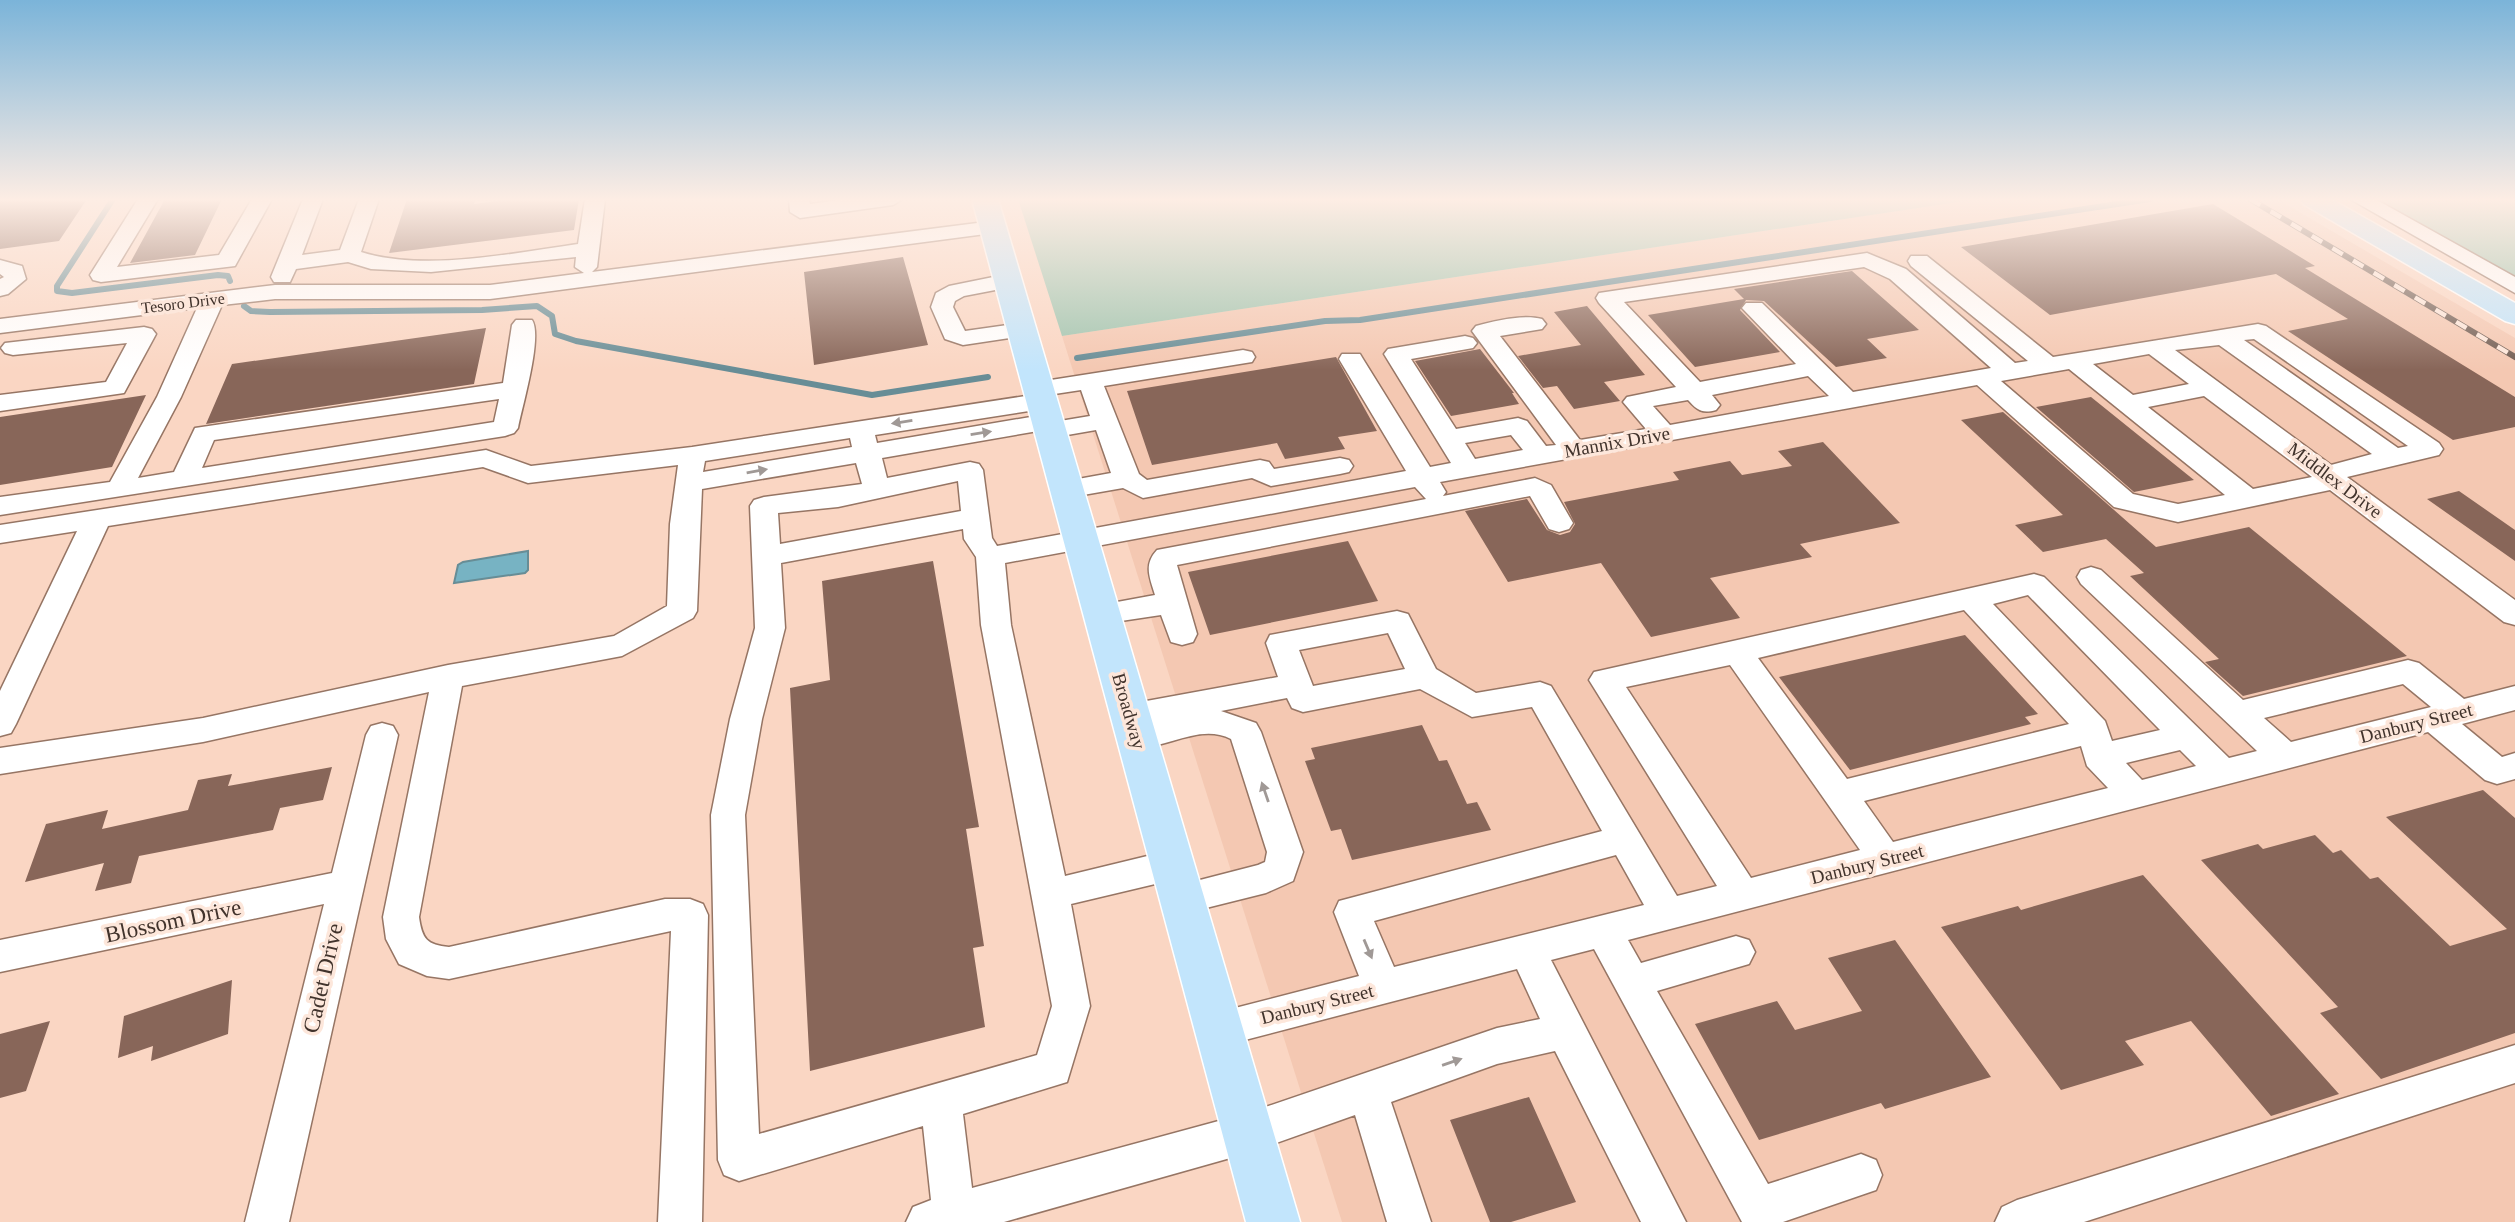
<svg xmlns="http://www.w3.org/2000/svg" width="2515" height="1222" font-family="'Times New Roman',serif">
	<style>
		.built { fill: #f4c8b2 }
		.green { fill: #a1c5b0 }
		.water { fill: #77b3c3; stroke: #678d96; stroke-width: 2 }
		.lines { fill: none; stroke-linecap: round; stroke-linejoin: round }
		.stream { stroke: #678d96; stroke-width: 6 }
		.building { fill: #886659 }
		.minor-casing { stroke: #967564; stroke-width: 3 }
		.major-casing { stroke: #fff; stroke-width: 3 }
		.minor { fill: #fff; fill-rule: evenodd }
		.major { fill: #c2e5fc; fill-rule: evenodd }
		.rail-casing { stroke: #715d53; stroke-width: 6 }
		.rail { stroke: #fde7db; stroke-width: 4.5; stroke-dasharray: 12; stroke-linecap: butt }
		.oneway { fill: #a09996 }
		.labels { text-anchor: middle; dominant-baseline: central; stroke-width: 7; stroke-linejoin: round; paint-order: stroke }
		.far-street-label { font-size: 16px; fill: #41332c; stroke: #fde7db }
		.street-label { font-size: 19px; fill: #41332c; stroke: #fde7db }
		.near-street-label { font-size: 23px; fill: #41332c; stroke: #fde7db }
	</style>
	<rect width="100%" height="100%" fill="#fad6c3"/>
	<path class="built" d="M1978,199H2277L2515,338V1222H1342L1062,336Z"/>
	<path class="green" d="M1018,199H1978L1062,336Z
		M2370,199H2515V280Z"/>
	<path class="water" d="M528,551V570L525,573L454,583L458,565L463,562Z"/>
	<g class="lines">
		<path class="stream" d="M113,199L57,286V291L72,293L218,275L228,276L230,281
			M244,306L251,311L270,312L482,310L537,306L552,316L555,334L576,341L872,395L988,377
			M1077,358L1325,321L1360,320L2150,199"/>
	</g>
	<path class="building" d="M0,199H87L59,241L0,249Z
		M165,199H222L195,255L130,263Z
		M407,199H476L474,204L511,199H579L574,230L389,253Z
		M2213,204L2315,266L2305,268L2515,397V427L2453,440L2288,331L2348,319L2276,274L2050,315L1961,247Z
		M903,257L928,345L814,365L804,272Z
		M1852,271L1919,330L1867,339L1887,358L1836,367L1764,301L1746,300L1740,310L1780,352L1695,367L1648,315L1744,299L1734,289Z
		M1587,306L1645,375L1604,382L1620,401L1574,409L1557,386L1543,388L1518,356L1581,345L1554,312Z
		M486,328L474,384L206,424L232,364Z
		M1480,349L1514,393H1512L1519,404L1451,416L1415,361Z
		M1336,357L1377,431L1338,437L1345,449L1285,459L1277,443L1152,465L1127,391Z
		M146,395L112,467L0,485V417Z
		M2091,397L2194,480L2134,492L2036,407Z
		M2003,412L2156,547L2249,527L2407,656L2243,696L2205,662L2219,659L2130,576L2144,573L2106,539L2043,552L2015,525L2063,515L1961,420Z
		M1823,442L1900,523L1800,544L1812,557L1710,578L1740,618L1651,637L1601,563L1508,582L1465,511L1527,499L1547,530L1560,535L1570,532L1575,524L1564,502L1679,480L1673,472L1730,461L1742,475L1792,466L1778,451Z
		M2459,491L2515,530V561L2427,499Z
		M1348,541L1378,601L1210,635L1188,572Z
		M933,561L979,827L966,829L984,946L973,948L985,1027L810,1071L790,688L830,680L822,581Z
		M1965,635L2038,714L2025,717L2031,724L1850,770L1779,677Z
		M1422,725L1439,761L1447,760L1467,804L1477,802L1491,830L1352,860L1341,829L1331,831L1305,761L1315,759L1311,748Z
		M332,767L323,800L280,808L273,830L139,856L131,883L95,891L104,863L25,882L46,824L108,810L102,829L188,810L198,780L232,774L228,786Z
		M2483,790L2515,818V1033L2381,1079L2320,1013L2338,1007L2201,860L2258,844L2263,849L2315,835L2333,853L2341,850L2370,879L2378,877L2450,946L2507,929L2386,817Z
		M2143,875L2339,1094L2271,1116L2191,1021L2125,1041L2144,1065L2061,1090L1941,927L2018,906L2021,910Z
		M1895,940L1991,1077L1885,1109L1881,1103L1759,1140L1695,1024L1777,1001L1795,1030L1862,1011L1828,958Z
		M232,980L228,1034L151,1061L153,1046L118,1058L124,1016Z
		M50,1021L26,1091L0,1098V1034Z
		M1529,1097L1576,1202L1511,1222H1490L1450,1120Z"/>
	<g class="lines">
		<defs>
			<path id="minor" d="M138,199H158L117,267L219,255L252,199H272L235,266L101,282L93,280L90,275Z
				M303,199H323L302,255L340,250L359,199H379L361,252C425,272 513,253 578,244L585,199H605L597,267L592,272L993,221L1004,227L993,233L490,299H275L222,305L181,397L138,478L174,472L195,428L503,383L512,325L516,320H532C543,336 522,407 518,428L514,433L505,436L0,515V497L110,482L157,397L197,308L0,333V319L275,285H490L584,273L575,267L576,257L431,272L371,269L348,262L296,269L290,282H274L271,277ZM499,399L494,422L202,468L214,440Z
				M789,199H809L810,204L847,199H903L893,205L800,218L790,212Z
				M2350,199H2375L2515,277V293Z
				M1867,253L1906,269L2015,363L2028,361L1911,266L1908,261L1911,256H1927L2053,357L2258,324L2266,326L2439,443L2443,449L2439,455L2347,477L2515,600V625L2504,622L2330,490L2178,522L2114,507L1977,385L1440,482L1446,492L1443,496L1535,478L1551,485L1573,523L1569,529L1559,532L1549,529L1530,496L1177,565L1197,634L1193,642L1182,645L1171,642L1161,615L1101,624L1090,621L1086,614L1090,607L1155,595C1150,578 1143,565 1157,550L1426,499L1415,487L1005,563L1011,625L1065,876L1172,850L1185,855L1190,865L1185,875L1172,880L1071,904L1090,1006L1067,1082L963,1114L972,1188L1248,1113L1497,1028L1540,1019L1517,969L1218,1047L1204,1042L1198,1029L1204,1016L1359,976L1334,912L1339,901L1602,831L1532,707L1472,717L1420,689L1303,712L1292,708L1287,698L1221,711L1256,723L1261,732L1303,852L1293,881L1266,893L1182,914L1169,910L1164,899L1169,888L1258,865L1265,862L1267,852L1231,739C1196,721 1159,756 1124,746L1120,737L1128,727L1119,724L1114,716L1119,708L1130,704L1278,677L1266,643L1270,635L1397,611L1408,614L1436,669L1476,693L1540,682L1551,686L1677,896L1717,886L1594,688L1589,680L1594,672L2034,574L2044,577L2229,758L2257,751L2081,584L2077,577L2081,570L2091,567L2101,570L2243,700L2408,660L2419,663L2464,699L2515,686V710L2462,724L2502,757L2515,753V779L2497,784L2485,780L2428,732L1628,940L1641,963L1736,936L1749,940L1755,952L1749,964L1657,991L1768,1184L1861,1154L1876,1160L1882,1175L1876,1190L1783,1222H1742L1594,949L1551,960L1686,1222H1641L1555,1051L1497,1064L1391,1102L1431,1222H1387L1355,1115L1248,1153L1004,1222H906L913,1207L931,1200L923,1126L739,1181L724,1175L718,1160L711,815L730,719L755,628L750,506L754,500L764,497L862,484L856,463L702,489L697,611L693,618L622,656L462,686L419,917C422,939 427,945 449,947L665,899H690L703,904L708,915L702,1222H658L671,931L449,979L427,976L399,964L386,939L383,917L429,692L203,742L0,774V748L203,718L448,665L614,636L667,606L670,524L678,465L528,483L483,467L108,526L16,724L11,733L0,736V691L77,531L0,543V525L486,450L531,466L692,447L1032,395L1026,389L1029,384L1038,382L1243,350L1252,352L1255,357L1252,362L1104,386L1139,474L1147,480L1260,460L1269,462L1274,469L1340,458L1349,460L1353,466L1349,472L1340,474L1271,486L1252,478L1143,498L1123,488L1066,498L1056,495L1052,489L1056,483L1111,473L1096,430L1050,438L1038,431L882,458L887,478L970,462L979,464L983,470L992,538L997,546L1406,471L1339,359L1342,354H1360L1363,359L1430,467L1451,463L1384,354L1388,349L1465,336L1473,338L1477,343L1473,348L1411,359L1456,429L1518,418L1527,421L1546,446L1556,445L1472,331L1476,326C1495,321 1523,314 1542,319L1546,324L1542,329L1500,336L1580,440L1646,429L1623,402L1627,397L1676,387L1599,303L1596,298L1599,293ZM1864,267L1890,279L1991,368L1853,392L1762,303H1746L1742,308L1796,364L1700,382L1624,302ZM2254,339L2408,446L2398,448L2244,340ZM2219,345L2372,454L2331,465L2175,350ZM2149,354L2189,384L2133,395L2093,364ZM2069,369L2225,495L2178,504L2133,494L2001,381ZM1808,376L1829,396L1670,425L1653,406L1688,400C1697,410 1702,414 1716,410L1720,405L1712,395ZM1081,390L1090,416L1060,421L1048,414L877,443L875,435L1042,409L1051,406L1055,401L1048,395ZM2204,396L2312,477L2253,489L2148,407ZM1511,435L1523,450L1475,459L1465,443ZM850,438L852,447L703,472L705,461ZM958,481L961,511L780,544L778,513L838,507ZM963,529L964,539L976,557L981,625L1052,1006L1037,1055L759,1134L745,815L762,719L785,628L781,563ZM2028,595L2160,730L2112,741L2105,721L1993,604ZM1964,610L2069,724L1847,779L1758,658ZM1388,633L1405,669L1313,686L1299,650ZM1730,665L1860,850L1751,878L1626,687ZM2403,684L2431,707L2291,742L2264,718ZM2081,746L2087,766L2108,788L1893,842L1864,801ZM2180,750L2196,766L2142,780L2126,763ZM1616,855L1644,905L1394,967L1374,921Z
				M0,260L22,266L26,279L8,294L0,296V279L4,277L0,274Z
				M1008,274L1019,281L1016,286L964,296L955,301L953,307L965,331L1022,323L1030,325L1034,330L1030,335L963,345L945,339L931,307L936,293L949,286Z
				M144,327L152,329L156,334L124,393L0,411V395L106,382L127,343L13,355L5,353L1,348L5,343Z
				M382,723L393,726L398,735L289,1222H245L324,904L0,972V940L332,873L366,735L371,726Z
				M2515,1045V1083L2084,1222H1995L2002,1207L2017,1200Z"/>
			<path id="major" d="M972,199H998L1300,1222H1246Z
				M2299,199H2331L2515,303V324L2505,321L2303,204Z"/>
		</defs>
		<use href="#minor" class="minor-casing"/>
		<use href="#major" class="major-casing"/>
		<use href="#minor" class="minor"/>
		<use href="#major" class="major"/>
		<defs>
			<path id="rail" d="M2250,199L2515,357"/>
		</defs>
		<use href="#rail" class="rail-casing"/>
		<use href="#rail" class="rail"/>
	</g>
	<defs><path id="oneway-solid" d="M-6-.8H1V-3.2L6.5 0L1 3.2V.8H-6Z" transform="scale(1.75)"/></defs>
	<g class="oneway">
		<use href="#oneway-solid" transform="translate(902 422) rotate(171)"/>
		<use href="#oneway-solid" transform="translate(981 433) rotate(-9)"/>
		<use href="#oneway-solid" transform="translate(757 471) rotate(-10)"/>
		<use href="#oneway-solid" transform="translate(1265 792) rotate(-109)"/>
		<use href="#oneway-solid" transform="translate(1368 949) rotate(67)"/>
		<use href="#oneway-solid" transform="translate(1452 1062) rotate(-19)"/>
	</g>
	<linearGradient id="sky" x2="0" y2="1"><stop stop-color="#7bb4d9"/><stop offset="0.54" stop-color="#fdede4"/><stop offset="1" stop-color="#fdede4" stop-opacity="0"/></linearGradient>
	<rect width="2515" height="370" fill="url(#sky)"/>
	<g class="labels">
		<g class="far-street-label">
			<text transform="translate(183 303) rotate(-7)">Tesoro Drive</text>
		</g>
		<g class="street-label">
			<text transform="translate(1617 442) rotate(-10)">Mannix Drive</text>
			<text transform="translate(2335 480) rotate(37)">Middlex Drive</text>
			<text transform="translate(1129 711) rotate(74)">Broadway</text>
			<text transform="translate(2416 723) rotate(-14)">Danbury Street</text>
			<text transform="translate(1867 864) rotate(-14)">Danbury Street</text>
			<text transform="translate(1317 1004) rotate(-14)">Danbury Street</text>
		</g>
		<g class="near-street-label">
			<text transform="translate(173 921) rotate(-12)">Blossom Drive</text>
			<text transform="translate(323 978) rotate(-77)">Cadet Drive</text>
		</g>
	</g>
</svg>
